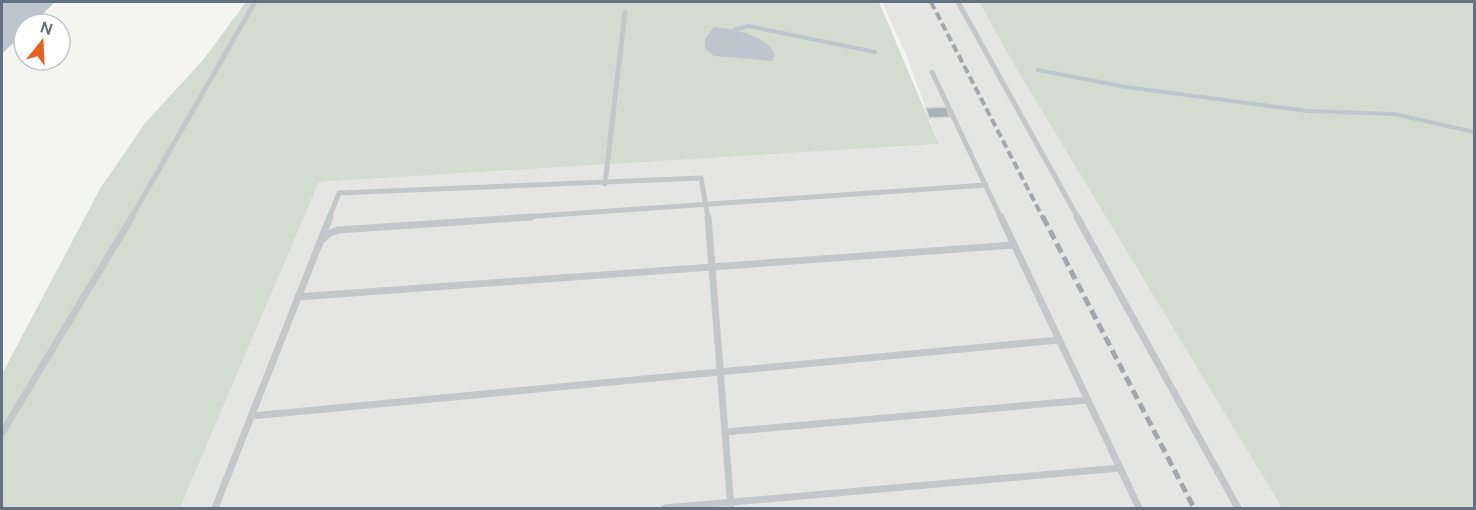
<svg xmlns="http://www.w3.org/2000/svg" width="1476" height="510" font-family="'DM Sans',sans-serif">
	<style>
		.built { fill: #e5e6e4 }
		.green { fill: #d4dcd1 }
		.water { fill: #bdc6cc }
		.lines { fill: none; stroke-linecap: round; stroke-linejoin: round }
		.stream { stroke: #bdc6cc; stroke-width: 4 }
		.building { fill: #aab1b7; stroke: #d5d6d3; stroke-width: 1.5 }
		.lane-far1 { stroke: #c4c7ca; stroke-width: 5 }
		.lane { stroke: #c4c7ca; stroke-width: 7 }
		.rail-far1 { stroke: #a4a8ae; stroke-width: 4; stroke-dasharray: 8 4; stroke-linecap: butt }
		.rail { stroke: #a4a8ae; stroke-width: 5; stroke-dasharray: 10 5; stroke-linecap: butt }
	</style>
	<rect width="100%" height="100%" fill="#f4f5f0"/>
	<path class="built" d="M882,2H979L1282,508H180L319,182L939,144L905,52Z"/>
	<path class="green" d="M246,2H879L939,144L319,182L180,508H2V374L101,187L146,122L203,60Z
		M979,2H1474V508H1282L1016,68Z"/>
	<path class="water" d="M2,2H55L32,24H24V32L2,54Z
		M714,27C735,30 763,33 775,54L772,61L714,56L705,49V39Z"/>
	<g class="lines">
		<path class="stream" d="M734,30L748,26L875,52
			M1038,70L1126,87L1308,111L1394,114L1474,132"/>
	</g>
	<path class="building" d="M946,107L950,117L929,118L926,108Z"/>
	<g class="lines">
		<path class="lane-far1" d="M958,2L1078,218
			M932,72L1001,218
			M605,184L625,12
			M131,218L255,2
			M329,218L339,193L701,178L708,218
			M509,218L986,185"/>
		<path class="lane" d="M708,217L731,508
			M1001,217L1139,508
			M1077,217L1238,508
			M321,239L330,217
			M298,297L1014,245
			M251,416L1059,340
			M725,432L1088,400
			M2,433L132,217
			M215,508L320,242L328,234L338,230L531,217
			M665,508L1120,468"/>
		<path class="rail-far1" d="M931,2L1043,218"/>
		<path class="rail" d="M1043,217L1194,508"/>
	</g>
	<rect width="1476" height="510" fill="none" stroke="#637182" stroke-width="6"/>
	<g transform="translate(42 42) rotate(18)"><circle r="28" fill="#ffffff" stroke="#c1c6cd" stroke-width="1.5"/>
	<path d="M0-4.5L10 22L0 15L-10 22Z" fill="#e5631f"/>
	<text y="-9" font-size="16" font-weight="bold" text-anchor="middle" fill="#637182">N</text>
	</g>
</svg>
